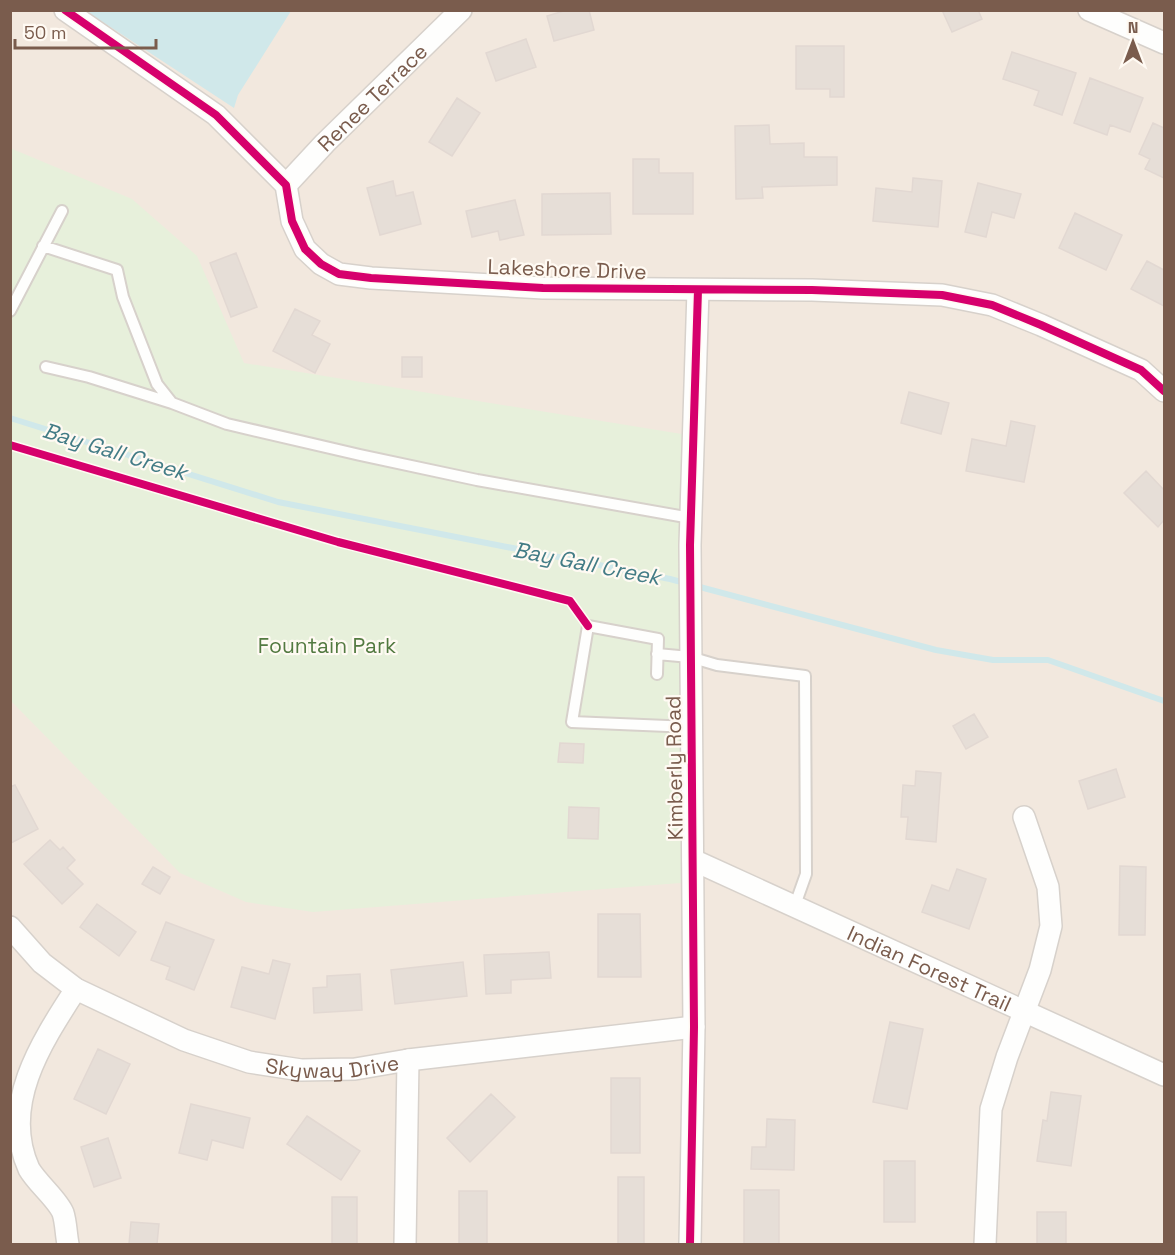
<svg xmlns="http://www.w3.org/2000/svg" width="1175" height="1255" font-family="'Space Grotesk',sans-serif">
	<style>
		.residential { fill: #f2e8de }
		.green { fill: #e7f0db }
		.water { fill: #d0e8ea }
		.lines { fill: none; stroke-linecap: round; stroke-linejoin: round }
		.stream { stroke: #d0e8ea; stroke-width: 6 }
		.building { fill: #e6ded7; stroke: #e2d8d2; stroke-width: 1.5 }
		.lane-casing { stroke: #d7d1cb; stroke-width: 14 }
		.street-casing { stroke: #d7d1cb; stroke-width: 24 }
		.lane { stroke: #fefefd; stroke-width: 10 }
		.street { stroke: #fefefd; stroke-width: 21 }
		.cycleway-casing { stroke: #fffaf3; stroke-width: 11 }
		.cycleway { stroke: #d6006c; stroke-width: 8 }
		.labels { text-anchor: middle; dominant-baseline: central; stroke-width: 4.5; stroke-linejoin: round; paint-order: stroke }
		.street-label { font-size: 21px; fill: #7a5c4d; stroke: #fffaf3 }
		.park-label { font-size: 21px; fill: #537a41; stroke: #fffaf3 }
		.water-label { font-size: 22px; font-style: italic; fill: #437c86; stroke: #fffaf3 }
	</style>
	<rect width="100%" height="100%" fill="#f9f5f0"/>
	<path class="residential" d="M11,11H1164V1244H11Z"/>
	<path class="green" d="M10,148L132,199L197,256L244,363L694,436L693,882L313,912L246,902L180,873L11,701Z"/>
	<path class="water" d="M86,11H291L238,95L234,108Z"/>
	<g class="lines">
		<path class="stream" d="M10,418L278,502L670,579L936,650L993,660H1048L1164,701"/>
	</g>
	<path class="building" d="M567,10H589L594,30L554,41L547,16Z
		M942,10H978L982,19L952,32Z
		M526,39L536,67L496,81L486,53Z
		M796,46H844V97H830V89H796Z
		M1012,52L1076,73L1062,115L1034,105L1039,91L1003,79Z
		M1090,78L1143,98L1130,132L1110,125L1107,135L1074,123Z
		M457,98L480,113L452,156L429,142Z
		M1153,123L1164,128V178L1145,169L1150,159L1139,154Z
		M769,125L770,144L804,143V157H837V185L762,187L763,198L736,199L735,126Z
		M633,159H659V173H693V214H633Z
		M913,178L942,181L938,227L873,221L876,188L912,192Z
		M393,181L396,196L413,192L421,224L380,235L367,188Z
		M978,183L1021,194L1014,218L992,212L986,237L965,232Z
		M610,193L611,234L542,235V194Z
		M515,200L524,235L500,240L498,231L472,237L466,211Z
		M1075,213L1122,235L1106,270L1059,248Z
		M236,253L257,307L231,317L210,263Z
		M1147,261L1164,270V306L1131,289Z
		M295,309L320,321L312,335L330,344L315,373L273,351Z
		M402,357H422V377H402Z
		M909,392L949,403L941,434L901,423Z
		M1011,421L1035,426L1024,482L966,471L972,439L1006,446Z
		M1146,471L1164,490V520L1158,527L1124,493Z
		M974,714L988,737L966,749L953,726Z
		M560,743L584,744L583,763L558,762Z
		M1116,769L1125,797L1088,809L1079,781Z
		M916,771L941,773L936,842L906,839L908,817H901L903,785L915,786Z
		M15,785L38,829L11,843L10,787Z
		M569,807L599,808L598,839L568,838Z
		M50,840L60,850L63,847L75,860L67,868L83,884L62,904L24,864Z
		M1120,866L1146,867L1145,935H1119Z
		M153,867L170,877L160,894L142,884Z
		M957,869L986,879L969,929L922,912L932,885L949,891Z
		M97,904L136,932L119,956L80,927Z
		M598,914H640L641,977H598Z
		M166,922L214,940L194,990L166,979L170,967L151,960Z
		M549,952L551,978L511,980V993L486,994L484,955Z
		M273,960L290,964L275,1019L231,1007L242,967L269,974Z
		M463,962L467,996L395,1004L391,970Z
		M360,974L362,1010L314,1013L313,988L327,987V976Z
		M890,1022L923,1029L907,1109L873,1102Z
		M98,1049L130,1064L106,1114L74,1099Z
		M611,1078H640V1153H611Z
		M1051,1092L1081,1096L1071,1166L1037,1161L1043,1120L1047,1121Z
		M491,1094L515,1117L470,1162L447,1138Z
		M191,1104L250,1118L243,1148L212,1140L207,1160L179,1153Z
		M307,1116L360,1151L341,1180L287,1144Z
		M767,1119L795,1120L794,1170L751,1169L752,1147H766Z
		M108,1138L121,1178L94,1187L81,1147Z
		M884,1161H915V1222H884Z
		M618,1177H644V1244H618Z
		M744,1190H779V1244H744Z
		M459,1191H487V1244H459Z
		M332,1197H357V1244H332Z
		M1037,1212H1066V1244H1037Z
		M131,1222L159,1224L157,1244H129Z"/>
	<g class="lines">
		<defs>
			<path id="lane" d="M43,246L117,270L123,297L157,384L172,403L227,424L360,455L477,480L691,518
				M10,311L62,211
				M46,367L89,377L172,403
				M657,654L690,657L717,665L805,676L806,874L795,905
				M657,674L658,639L588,626L572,722L691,727"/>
			<g id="street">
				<path d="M65,10L216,115L286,185L292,221L305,249L321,264L339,274L371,278L543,288L812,290L942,295L992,305L1041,325L1141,370L1164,391"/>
				<path d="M1089,10L1164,43"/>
				<path id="s1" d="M286,185L325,143L461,10"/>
				<path id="s2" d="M693,860L1164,1075"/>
				<path id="s3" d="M10,927L42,963L76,989L184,1040L249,1062L301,1070L355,1069L408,1060L694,1027"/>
				<path d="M68,1244C66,1234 66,1222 63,1213C58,1200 37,1183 29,1169C0,1105 41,1043 76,989"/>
				<path d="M405,1244L408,1060"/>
				<path d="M690,1244L694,1027L690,545L698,290"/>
				<path d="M985,1244L991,1109L1007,1057L1040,970L1051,926L1048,887L1024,817"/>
			</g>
		</defs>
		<use href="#lane" class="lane-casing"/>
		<use href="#street" class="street-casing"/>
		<use href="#lane" class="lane"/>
		<use href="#street" class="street"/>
		<defs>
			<path id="cycleway" d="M65,10L216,115L286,185L292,221L305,249L321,264L339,274L371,278L543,288L812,290L942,295L992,305L1041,325L1141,370L1164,391
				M10,445L338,542L570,601L588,626
				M690,1244L694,1027L690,545L698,290"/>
		</defs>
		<use href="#cycleway" class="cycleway-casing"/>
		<use href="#cycleway" class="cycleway"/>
	</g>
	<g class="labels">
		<g class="street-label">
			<text stroke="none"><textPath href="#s1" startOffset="123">Renee Terrace</textPath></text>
			<text transform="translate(567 269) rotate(2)">Lakeshore Drive</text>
			<text transform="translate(674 768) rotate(-91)">Kimberly Road</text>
			<text stroke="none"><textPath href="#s2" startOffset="260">Indian Forest Trail</textPath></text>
			<text stroke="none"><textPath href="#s3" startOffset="363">Skyway Drive</textPath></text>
		</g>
		<g class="park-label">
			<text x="327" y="645">Fountain Park</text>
		</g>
		<g class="water-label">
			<text transform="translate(115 451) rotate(17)">Bay Gall Creek</text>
			<text transform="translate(587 563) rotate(11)">Bay Gall Creek</text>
		</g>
	</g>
	<rect width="1175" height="1255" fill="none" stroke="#7a5c4d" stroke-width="24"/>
	<g transform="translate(1133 42)" stroke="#fffaf3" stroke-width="4.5" paint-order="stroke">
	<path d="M0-4.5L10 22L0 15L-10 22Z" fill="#7a5c4d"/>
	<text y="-9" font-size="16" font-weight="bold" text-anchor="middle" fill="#7a5c4d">N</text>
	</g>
	<path d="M15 39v9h141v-9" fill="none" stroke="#7a5c4d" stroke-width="3"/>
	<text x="24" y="39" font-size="18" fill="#7a5c4d" stroke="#fffaf3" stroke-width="4.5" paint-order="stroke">50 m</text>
</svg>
